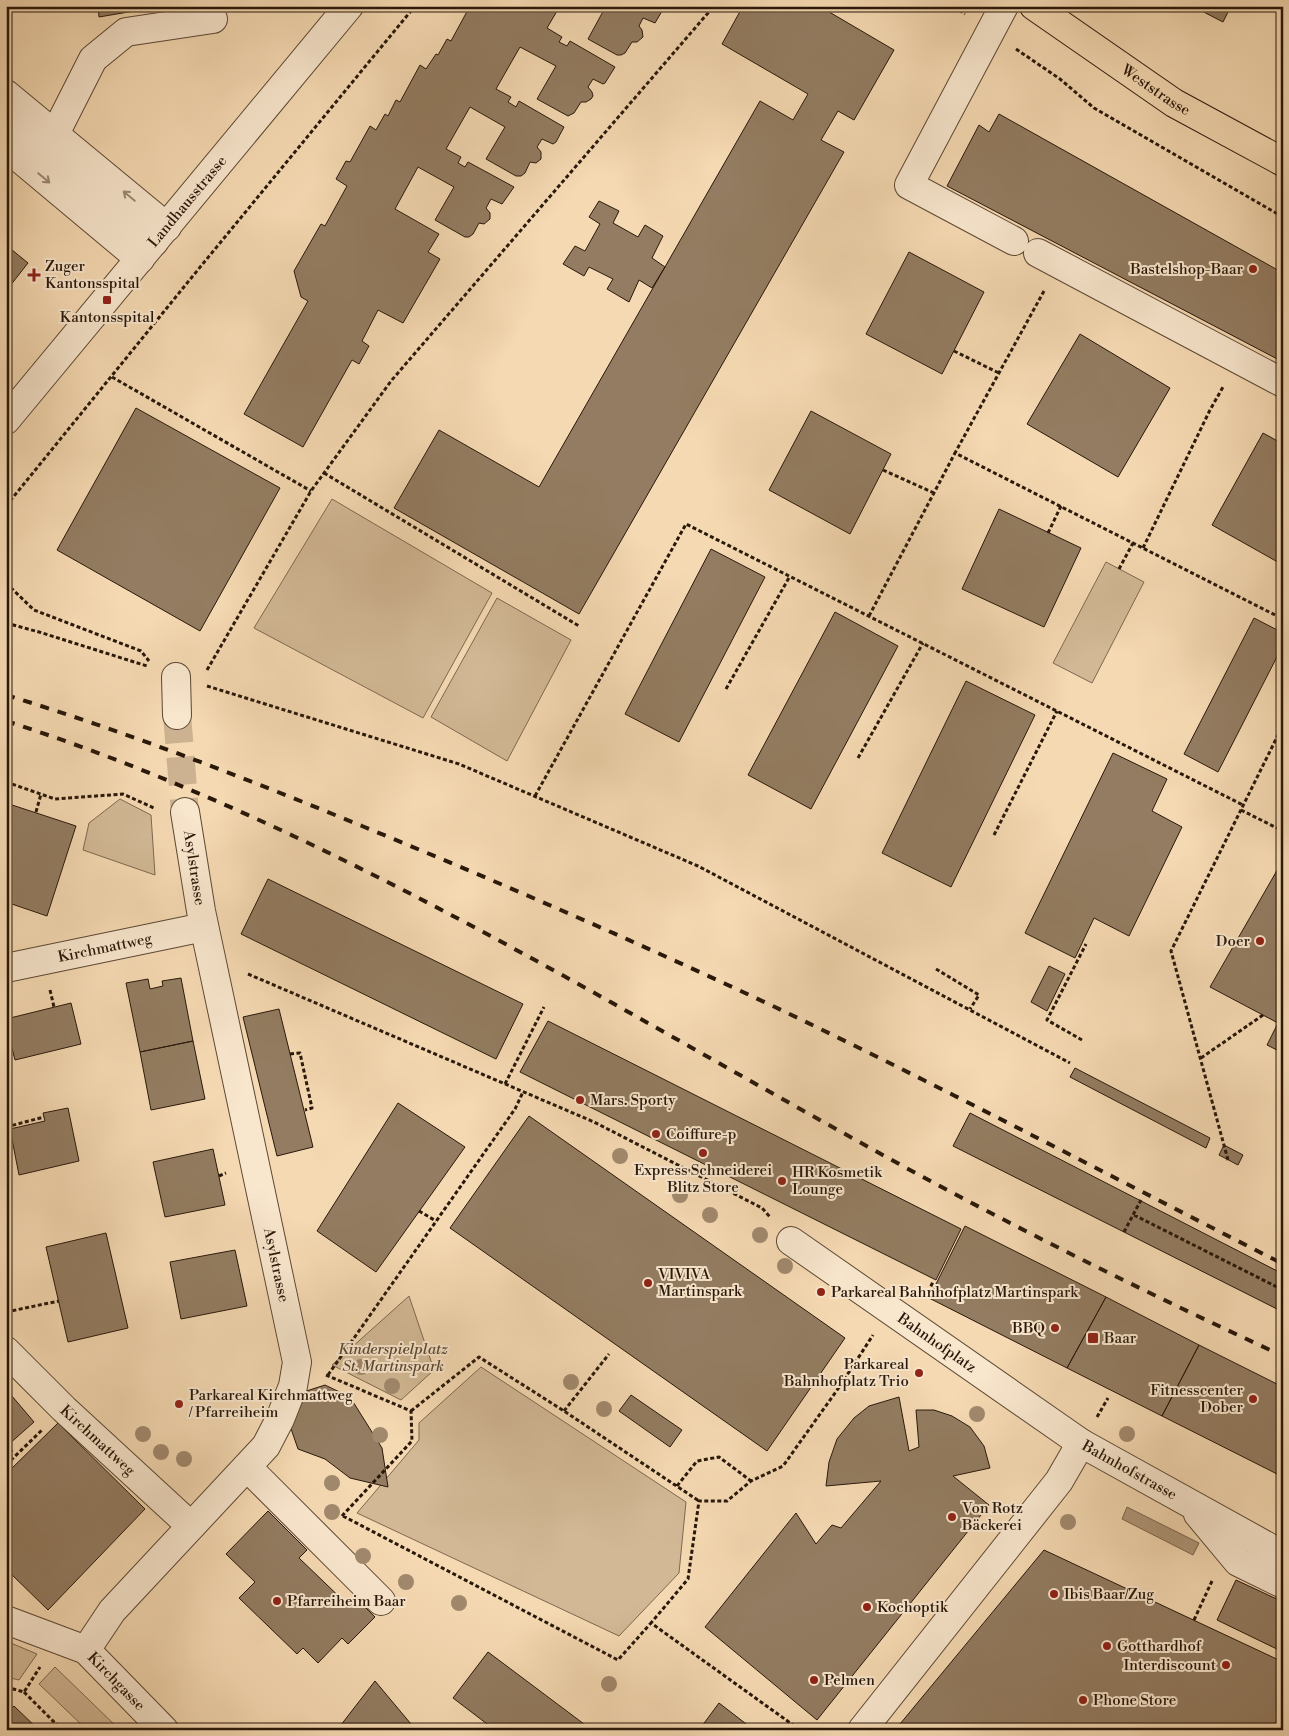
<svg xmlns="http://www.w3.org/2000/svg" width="1289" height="1736" font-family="'Libre Bodoni',serif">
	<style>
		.green { fill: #d2b895; stroke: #7e6850 }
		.water { fill: #b09779; stroke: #7a644d }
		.building { fill: #937c61; stroke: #29180a }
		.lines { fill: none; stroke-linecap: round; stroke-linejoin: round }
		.minor-tunnel { stroke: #ccb290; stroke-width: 28; stroke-dasharray: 28 14; stroke-linecap: butt }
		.minor-casing { stroke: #5c4834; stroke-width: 30 }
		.major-casing { stroke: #29180a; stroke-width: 30 }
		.path { stroke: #29180a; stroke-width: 3; stroke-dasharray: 4 2.5; stroke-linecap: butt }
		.minor { stroke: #f8e6cd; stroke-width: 28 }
		.major { stroke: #f5d9b2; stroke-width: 28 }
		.rail { stroke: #29180a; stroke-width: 4; stroke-dasharray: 9 9; stroke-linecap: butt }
		.tree { fill: #a1896d }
		.oneway { stroke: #9b8975 }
		.poi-dot { fill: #8f2418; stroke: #f8e6cd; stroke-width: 2 }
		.labels { text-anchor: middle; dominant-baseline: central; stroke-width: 4; stroke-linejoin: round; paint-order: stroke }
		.street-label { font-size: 15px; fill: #29180a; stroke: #f8e6cd }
		.poi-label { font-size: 15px; fill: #29180a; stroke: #f8e6cd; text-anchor: start }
		.park-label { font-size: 15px; font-style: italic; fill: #5c4834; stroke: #f8e6cd }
	</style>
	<rect width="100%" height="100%" fill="#f5d9b2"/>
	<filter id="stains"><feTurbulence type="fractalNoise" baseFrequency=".004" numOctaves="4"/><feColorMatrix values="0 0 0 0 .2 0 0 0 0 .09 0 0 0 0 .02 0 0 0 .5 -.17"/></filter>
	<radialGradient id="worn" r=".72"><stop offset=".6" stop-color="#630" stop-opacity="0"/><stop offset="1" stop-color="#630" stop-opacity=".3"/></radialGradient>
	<path class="green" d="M332,499L492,593L423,718L254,628Z
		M1106,562L1144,582L1092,683L1053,663Z
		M497,598L571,640L507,761L431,717Z
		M120,799L151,815L155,875L83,850L89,823Z
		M409,1296L434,1370L401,1400L332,1365Z
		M481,1367L686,1502L679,1573L619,1636L357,1513L419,1440V1423Z
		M6,1641L37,1654L19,1680L6,1677Z
		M55,1667L120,1730H87L39,1684Z"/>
	<path class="water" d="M1127,1507L1199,1543L1193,1555L1122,1519Z"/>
	<path class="building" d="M98,6H164L99,17Z
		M470,6L477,8L478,6H560L547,28L562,37L559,42L567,46L570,41L615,67L605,83L603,84L593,79L588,87L592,92L593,96L591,99L586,102H581L574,113L568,116L537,99L556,66L520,47L496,89L511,97L508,102L516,107L519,101L564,127L556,142L553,144L542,139L537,147L541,152V159L536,163L530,162L525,173L521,176H516L486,159L505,127L470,107L446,149L461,157L458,163L465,167L468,162L514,187L502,204L491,199L486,208L490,213V219L484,224L479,223L473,234L469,237H465L435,220L454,187L418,167L395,209L439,234L428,252L440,259L403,323L378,310L362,341L369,346L359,364L352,360L303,447L244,414L308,301L301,297L294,271L321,224L325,226L347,186L336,179L346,161L350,162L370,126L376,130L385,114L388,116L396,100L400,102L420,65L426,69L436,54L438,55L447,39L451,41Z
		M606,6H665L655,23L643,18L639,26L642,30L643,37L637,42H632L625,53L621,55H617L588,39Z
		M743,6H819L894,50L854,120L838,111L821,140L844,152L579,614L394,508L439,430L539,487L760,101L793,120L808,94L722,44Z
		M1192,6H1231L1223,22Z
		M999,114L1283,273V362L947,186L979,125L989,132Z
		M599,201L619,211L613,223L638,237L645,225L663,236L652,258L665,267L652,288L639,280L629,302L607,289L613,279L589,267L584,276L563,264L575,246L585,251L600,224L589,217Z
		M6,245L28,263L6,291Z
		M909,252L984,292L942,374L866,334Z
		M1080,334L1170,388L1118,477L1027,424Z
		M136,408L280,488L200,631L57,550Z
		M811,411L891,454L850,534L769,490Z
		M1263,433L1283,444V565L1212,525Z
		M999,509L1081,548L1044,627L962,589Z
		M711,549L765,577L679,742L625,714Z
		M835,612L898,646L811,809L748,775Z
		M1254,618L1283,633V645L1218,772L1184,754Z
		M966,681L1035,715L951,887L882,853Z
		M1113,753L1167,779L1152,811L1182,827L1129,936L1094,918L1075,958L1025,933Z
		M6,803L76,826L47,916L6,902Z
		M1283,860V1053L1267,1045L1278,1023L1210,987Z
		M268,879L523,1004L496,1059L241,934Z
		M1049,966L1065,974L1047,1011L1031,1002Z
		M181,978L193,1041L140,1052L126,983L148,979L150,989L163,986L162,981Z
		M71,1003L81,1044L15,1060L6,1025V1019Z
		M279,1009L313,1147L277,1156L243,1017Z
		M548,1021L961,1229L936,1280L520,1072Z
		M193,1041L205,1099L151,1110L140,1052Z
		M1075,1068L1210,1138L1206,1148L1070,1077Z
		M398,1103L465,1147L376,1272L317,1231Z
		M68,1108L79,1161L19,1175L10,1129L45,1121L43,1113Z
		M970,1113L1283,1274V1312L953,1146Z
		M529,1116L845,1338L767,1451L450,1228Z
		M1224,1145L1243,1155L1238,1165L1219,1155Z
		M213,1149L225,1205L165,1217L153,1162Z
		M965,1226L1106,1297L1067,1368L929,1298Z
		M106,1233L128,1328L68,1342L46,1247Z
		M235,1250L247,1306L181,1319L170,1262Z
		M1106,1297L1199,1345L1162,1416L1067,1368Z
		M1199,1345L1283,1387V1477L1162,1416Z
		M325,1385L350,1397L382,1448L388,1487L350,1478L325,1459L298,1449L288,1420L297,1394Z
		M6,1389L34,1422L8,1445L13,1451L6,1457Z
		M631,1395L682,1430L670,1447L619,1411Z
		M899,1397L909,1451L919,1447L916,1410H934L952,1416L970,1427L984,1446L990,1468L953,1476L989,1505L817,1720L705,1627L796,1513L816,1544L832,1525L841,1528L881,1481L826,1486L829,1462L837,1439L854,1418L869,1406Z
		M58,1423L145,1509L48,1610L6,1569V1474Z
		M268,1511L307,1550L299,1558L350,1607L357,1599L375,1617L348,1644L342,1638L318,1663L303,1648L297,1654L239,1598L255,1582L226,1554Z
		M1044,1550L1283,1662V1730H895Z
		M1236,1580L1283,1602V1652L1217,1620Z
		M488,1652L592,1730H495L453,1698Z
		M375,1681L416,1730H337Z
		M719,1703L754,1730H699Z
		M14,1706L39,1730H6V1712L7,1713Z"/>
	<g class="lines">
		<path class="minor-tunnel" d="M177,715L185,812"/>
		<defs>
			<g id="minor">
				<path d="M1004,6L909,185L1014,241"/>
				<path d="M6,94L167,227"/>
				<path d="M6,122L154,242"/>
				<path d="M55,134L93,59L126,32L213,19"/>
				<path d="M6,147L140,259"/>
				<path d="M1038,253L1283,383"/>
				<path id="s1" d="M6,420L349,6"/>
				<path d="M176,677L177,715"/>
				<path id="s2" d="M6,968L204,927"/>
				<path id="s3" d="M791,1241L1081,1443L1283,1555"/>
				<path id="s4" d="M6,1351L64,1409L191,1526"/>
				<path d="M247,1467L381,1601"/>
				<path d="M1198,1514L1238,1562L1283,1584"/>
				<path id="s5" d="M6,1620L86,1650L164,1730"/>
				<path d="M86,1650L112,1611L266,1446L280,1419L293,1386L297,1362L201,911L185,812"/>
				<path d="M862,1730L1059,1481L1081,1443"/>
			</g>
			<g id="major">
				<path id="s6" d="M1034,6L1174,103L1283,162"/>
			</g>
		</defs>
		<use href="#minor" class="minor-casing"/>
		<use href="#major" class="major-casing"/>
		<path class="path" d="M954,6L965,14
			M1016,49L1060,79L1094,108L1283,217
			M1044,291L955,453L1283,619
			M954,351L999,373
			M112,377L311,491
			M883,470L934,493
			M324,473L579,626
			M6,506L192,277L415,6
			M1048,533L1061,506
			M1143,548L1210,410L1223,387
			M1119,569L1133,543
			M6,583L34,610L141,651L149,661
			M869,616L955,453
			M6,623L39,632L147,666
			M207,670L311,491L391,381L714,6
			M207,686L459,764L698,866L1070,1063
			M726,689L790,576
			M858,758L923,643
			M6,782L55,799L123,794L154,808
			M535,796L686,524L1243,805
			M1241,810L1283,831
			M36,812L41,794
			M994,835L1057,711
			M936,969L979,995L970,1009
			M248,974L594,1122L762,1208L771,1218
			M50,990L54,1007
			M1082,1040L1047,1020L1086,944
			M290,1054L300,1053L312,1108L305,1110
			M1201,1058L1263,1015
			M505,1084L544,1007
			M6,1127L44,1117
			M1228,1160L1171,951L1283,725
			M219,1176L226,1173
			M419,1211L436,1221
			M1134,1215L1283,1290
			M1124,1232L1141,1200
			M925,1298L933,1282
			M6,1312L59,1301
			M326,1375L411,1411L412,1441L342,1516
			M328,1375L515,1109L523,1092
			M411,1411L479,1357L564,1411L699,1501
			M564,1411L609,1354
			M1097,1417L1108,1398
			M6,1465L42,1430
			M677,1486L697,1461L719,1457L751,1481
			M343,1516L618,1660L651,1623
			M1194,1620L1212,1581
			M6,1687L24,1692L40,1667
			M24,1692L62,1730
			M800,1730L651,1623L688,1579L699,1501H727L751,1481L783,1466L840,1386L873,1335"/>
		<use href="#minor" class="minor"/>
		<use href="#major" class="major"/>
		<path class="rail" d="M6,695C127,732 245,778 362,826C501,883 639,943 775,1007C946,1089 1114,1178 1283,1264
			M6,721C308,818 578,986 854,1139C993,1217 1138,1289 1283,1356"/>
	</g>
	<g class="tree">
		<circle cx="620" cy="1156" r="8"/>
		<circle cx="680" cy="1195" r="8"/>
		<circle cx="710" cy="1215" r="8"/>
		<circle cx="760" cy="1235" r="8"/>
		<circle cx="785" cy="1266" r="8"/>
		<circle cx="361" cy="1367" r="8"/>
		<circle cx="571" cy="1382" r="8"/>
		<circle cx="392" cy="1386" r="8"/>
		<circle cx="604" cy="1409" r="8"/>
		<circle cx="977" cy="1414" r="8"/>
		<circle cx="143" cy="1434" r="8"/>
		<circle cx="1127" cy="1434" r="8"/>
		<circle cx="380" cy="1435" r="8"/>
		<circle cx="161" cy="1452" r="8"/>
		<circle cx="184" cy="1459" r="8"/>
		<circle cx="332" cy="1483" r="8"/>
		<circle cx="332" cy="1512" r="8"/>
		<circle cx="1068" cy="1522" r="8"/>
		<circle cx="363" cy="1556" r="8"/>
		<circle cx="406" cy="1582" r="8"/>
		<circle cx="459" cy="1603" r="8"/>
		<circle cx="609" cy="1684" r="8"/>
	</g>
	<defs><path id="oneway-shaft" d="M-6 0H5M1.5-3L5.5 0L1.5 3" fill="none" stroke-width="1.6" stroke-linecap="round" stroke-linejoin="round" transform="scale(1.25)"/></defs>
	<g class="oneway">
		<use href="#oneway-shaft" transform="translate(44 178) rotate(40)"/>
		<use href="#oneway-shaft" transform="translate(129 196) rotate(-140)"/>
	</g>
	<g class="poi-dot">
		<circle cx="1253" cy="269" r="5"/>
		<path d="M31.5 267.5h5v5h5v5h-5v5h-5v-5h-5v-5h5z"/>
		<rect x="102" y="295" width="10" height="10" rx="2.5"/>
		<circle cx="1260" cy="941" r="5"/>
		<circle cx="580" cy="1100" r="5"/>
		<circle cx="656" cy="1134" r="5"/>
		<circle cx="703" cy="1153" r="5"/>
		<circle cx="782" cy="1181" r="5"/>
		<circle cx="648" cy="1283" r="5"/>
		<circle cx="821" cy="1292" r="5"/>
		<circle cx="1055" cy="1328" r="5"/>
		<rect x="1087" y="1332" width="12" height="12" rx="2.5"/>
		<circle cx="919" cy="1373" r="5"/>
		<circle cx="1253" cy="1399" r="5"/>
		<circle cx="179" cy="1404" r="5"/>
		<circle cx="952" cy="1517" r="5"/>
		<circle cx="1054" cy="1594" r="5"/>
		<circle cx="277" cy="1601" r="5"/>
		<circle cx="867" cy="1607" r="5"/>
		<circle cx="1107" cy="1646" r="5"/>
		<circle cx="1226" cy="1665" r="5"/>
		<circle cx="814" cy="1680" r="5"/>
		<circle cx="1083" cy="1700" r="5"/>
	</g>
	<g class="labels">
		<g class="street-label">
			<text stroke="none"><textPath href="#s6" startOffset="148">Weststrasse</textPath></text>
			<text stroke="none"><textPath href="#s1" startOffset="284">Landhausstrasse</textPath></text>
			<text transform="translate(194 868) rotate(81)">Asylstrasse</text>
			<text stroke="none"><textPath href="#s2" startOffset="101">Kirchmattweg</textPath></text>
			<text transform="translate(276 1265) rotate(78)">Asylstrasse</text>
			<text stroke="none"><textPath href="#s3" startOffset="178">Bahnhofplatz</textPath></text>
			<text stroke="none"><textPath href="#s4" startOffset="128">Kirchmattweg</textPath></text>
			<text stroke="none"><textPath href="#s3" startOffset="409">Bahnhofstrasse</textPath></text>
			<text stroke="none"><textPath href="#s5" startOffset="129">Kirchgasse</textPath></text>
		</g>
		<g class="poi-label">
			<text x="45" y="266">Zuger<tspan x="45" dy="17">Kantonsspital</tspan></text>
			<text x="1243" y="269" text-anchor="end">Bastelshop-Baar</text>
			<text x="107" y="317" text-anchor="middle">Kantonsspital</text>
			<text x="1250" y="941" text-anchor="end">Doer</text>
			<text x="590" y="1100">Mars. Sporty</text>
			<text x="666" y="1134">Coiffure-p</text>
			<text x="703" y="1170" text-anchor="middle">Express Schneiderei<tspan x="703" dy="17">Blitz Store</tspan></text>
			<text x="792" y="1172">HR Kosmetik<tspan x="792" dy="17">Lounge</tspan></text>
			<text x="658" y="1274">VIVIVA<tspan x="658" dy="17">Martinspark</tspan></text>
			<text x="831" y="1292">Parkareal Bahnhofplatz Martinspark</text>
			<text x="1045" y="1328" text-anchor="end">BBQ</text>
			<text x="1104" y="1338">Baar</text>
			<text x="909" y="1364" text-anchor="end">Parkareal<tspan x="909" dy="17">Bahnhofplatz Trio</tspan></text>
			<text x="1243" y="1390" text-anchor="end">Fitnesscenter<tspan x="1243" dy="17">Dober</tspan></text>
			<text x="189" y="1395">Parkareal Kirchmattweg<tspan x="189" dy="17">/ Pfarreiheim</tspan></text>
			<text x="962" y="1508">Von Rotz<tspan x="962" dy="17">Bäckerei</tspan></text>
			<text x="1064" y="1594">Ibis Baar/Zug</text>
			<text x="287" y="1601">Pfarreiheim Baar</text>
			<text x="877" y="1607">Kochoptik</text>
			<text x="1117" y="1646">Gotthardhof</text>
			<text x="1216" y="1665" text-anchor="end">Interdiscount</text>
			<text x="824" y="1680">Pelmen</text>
			<text x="1093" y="1700">Phone Store</text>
		</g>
		<g class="park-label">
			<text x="393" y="1349">Kinderspielplatz<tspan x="393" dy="17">St. Martinspark</tspan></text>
		</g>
	</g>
	<rect width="1289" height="1736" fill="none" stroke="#f5d9b2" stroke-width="25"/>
	<rect x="8" y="8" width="1274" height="1721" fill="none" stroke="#29180a" stroke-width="2.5"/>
	<rect x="12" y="12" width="1264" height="1711" fill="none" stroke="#29180a"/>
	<rect width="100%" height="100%" filter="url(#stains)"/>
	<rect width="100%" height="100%" fill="url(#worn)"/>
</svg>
